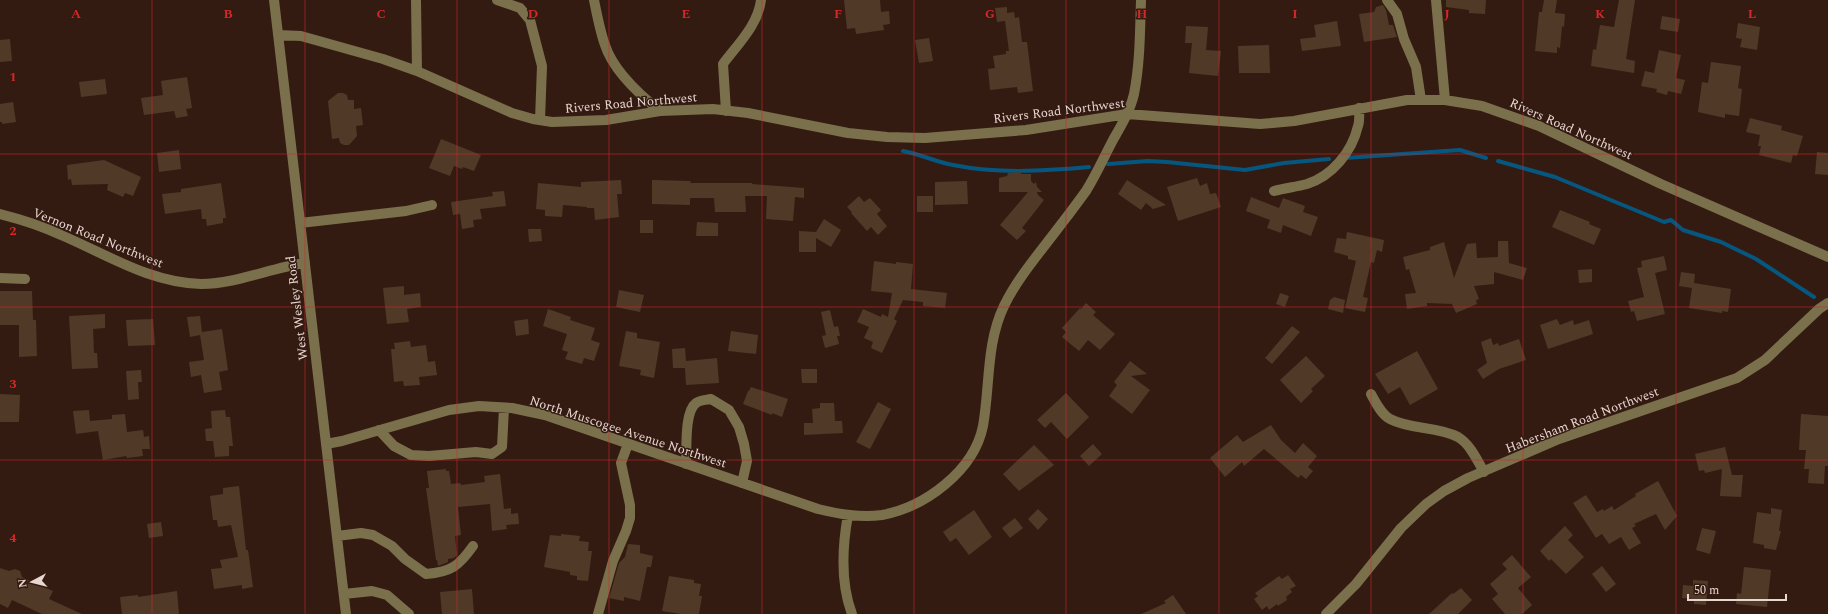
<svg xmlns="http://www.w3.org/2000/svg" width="1828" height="614" font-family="Spectral,serif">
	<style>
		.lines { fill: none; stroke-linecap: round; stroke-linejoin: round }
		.stream { stroke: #055780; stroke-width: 4 }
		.building { fill: #503927 }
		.minor { stroke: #7b704c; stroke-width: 10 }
		.grid { fill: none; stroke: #d62828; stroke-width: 1; stroke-opacity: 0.55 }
		.labels { text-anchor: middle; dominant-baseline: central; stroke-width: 3; stroke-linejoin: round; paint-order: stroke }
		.street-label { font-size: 13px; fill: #e8d6d0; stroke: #341b12 }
		.grid-label { font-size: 13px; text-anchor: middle; font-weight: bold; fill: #d62828; stroke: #341b12; stroke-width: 3; stroke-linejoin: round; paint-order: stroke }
	</style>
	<rect width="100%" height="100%" fill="#341b12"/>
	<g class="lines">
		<path class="stream" d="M903,151C920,154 936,162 953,165C998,174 1043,171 1089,167
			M1345,158L1460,150L1486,158
			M1498,161L1555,177L1664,222L1671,220L1683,230L1721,242L1756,259L1814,297
			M1108,164L1148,161L1167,162L1245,170L1284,163L1329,159"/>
	</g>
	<path class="building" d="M844,0H880L881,12L889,11L890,24L883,25L884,30L856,34L855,28L847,29Z
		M1446,0H1486L1485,14L1469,13V10L1446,7Z
		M1544,0H1557L1555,13L1565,14L1564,27L1562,26L1560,48L1557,47V53L1535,51L1539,12H1542Z
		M1619,0H1635L1626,59L1635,61L1634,73L1591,66L1593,49L1596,50L1600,25L1614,27Z
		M1383,5L1386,10L1389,25H1393L1397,37L1364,42L1359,14L1374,12L1376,7Z
		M1007,7V13L1014,12L1015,18L1019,17L1022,42H1027L1033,91L1018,93L1017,87L990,90L988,69L995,68L993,56L1006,54V51H1009L1005,21L997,22L995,8Z
		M1662,16L1680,19L1678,32L1660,29Z
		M1337,21L1341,46L1302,51L1300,39L1316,37L1314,25Z
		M1738,23L1760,27L1757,50L1740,47L1742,39L1736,38Z
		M1186,26L1208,27L1206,50L1221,51L1218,76L1189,73L1192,43H1185Z
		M929,38L933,61L919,63L915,40Z
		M10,39L12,61L0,62V40Z
		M1269,45L1270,73H1239L1238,46Z
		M1659,50L1681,55L1676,78L1685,80L1681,94L1668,91L1667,95L1656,92L1657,89L1641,86L1645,71L1654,73Z
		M1711,62L1741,66L1738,88L1742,89L1739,116L1725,114V118L1698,112L1702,82L1708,83Z
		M187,77L192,108L186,109L188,116L176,118L174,111L144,115L141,98L163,95L161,81Z
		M105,79L107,94L81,97L79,82Z
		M338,93H343L347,95L348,100H354V109L361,108L363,125L356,126L357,136L349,145H344L340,143L339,138L332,139L328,101Z
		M13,102L16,122L2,124V122H0V104Z
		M1750,118L1782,126L1781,130L1803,136L1797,156L1793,155L1791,163L1759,155L1761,146H1758L1760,135L1746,132Z
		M441,139L481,155L474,171L463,167L462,169L454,166L450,176L429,168Z
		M179,150L181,169L159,172L157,153Z
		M1817,152L1828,153V175L1815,174Z
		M104,160L141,177L133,196L125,193L123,197L107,190L108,184L72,185L71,179L68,180L67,165Z
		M1021,172V174H1031V181L1034,184L1036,182L1037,187L1042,192H1037L1038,195L1044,200L1022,228L1026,231L1017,240L1000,225L1028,192H999V178L1007,176L1008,173Z
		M1197,178L1200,186L1207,183L1210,194L1216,193L1221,207L1178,221L1167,187Z
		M621,180L622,194H617L619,217L595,220L594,208H587V207L563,205L562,217L545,216V210L536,209L538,183L581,187V182Z
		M652,180L691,181L690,183H752V184L804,188V198L795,197L793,221L766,219L767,196H745L746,212H715L714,198H690V205L652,204Z
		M1127,180L1133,184L1166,205L1153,209L1146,203L1141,210L1118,194Z
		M967,181L968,204L935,205V182Z
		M221,183L226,218H223V223L207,226L206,219H202L201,209L165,214L162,194L181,192V189Z
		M504,191L506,206L480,209L482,219L473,220L474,227L462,229L460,214L453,215L451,202L493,196L492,192Z
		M859,196L864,202L870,198L881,210L877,214L887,226L878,235L871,227L867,231L851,213L852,212L847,207Z
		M917,196H933V212H917Z
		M1251,197L1279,208L1283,198L1305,206L1303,212L1318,217L1311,236L1283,225L1281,233L1267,228L1270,220L1246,211Z
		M1560,210L1590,222L1589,224L1601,229L1594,245L1552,227Z
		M824,219L841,230L831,247L816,238V252H799V231L816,232Z
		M640,220H653V233H640Z
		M697,222L718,223V236H696Z
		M528,229H541L542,241L529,242Z
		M1347,232L1384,240L1382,252L1377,250L1374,263L1371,262L1363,297L1368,298L1365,312L1345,308L1356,261L1348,259V256L1334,252L1337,238L1346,239Z
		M1498,241H1508L1509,263L1527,268L1523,280L1494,272V284L1474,286L1479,299L1476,300L1477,304L1456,313L1452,304L1427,303V306L1407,309L1405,294L1416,293L1409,269L1406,270L1403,257L1430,250V247L1444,242L1454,278L1467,244L1476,243L1477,258L1498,257Z
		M1664,256L1667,270L1655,273L1665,314L1637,321L1634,311L1631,312L1628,301L1644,297L1637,268L1642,267L1641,261Z
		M874,261L896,264V262L913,264L911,289L947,293L945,308L923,306V302L903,300L894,319L897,321L882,353L871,348L873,342L864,338L869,327L857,322L863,309L881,317L882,314L888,317L892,293L871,291Z
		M1592,269V282L1579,283L1578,270Z
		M1681,272L1695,274L1694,283L1731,289L1728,312L1722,311V313L1689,308L1692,288L1679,286Z
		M404,286V295L420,293L421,307L407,309L409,322L387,324L383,288Z
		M619,290L644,295L640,312L616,307Z
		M0,291H32L33,320H36L37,356L19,357V325H0Z
		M1280,293L1289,296L1285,307L1276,304Z
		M1334,297L1345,300L1343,313L1328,309L1330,300Z
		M1086,303L1096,312L1093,315L1115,334L1100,350L1088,340L1079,351L1062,337L1066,332L1062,328L1080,308L1081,309Z
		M548,309L571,317L570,320L595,328L591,340L600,343L594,361L584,358L582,364L565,359L568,352L562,350L567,334L543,326Z
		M830,310L834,327L838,326L840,336H837L839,344L825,348L822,336L826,335L821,312Z
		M105,314V328L93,329L94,353H97L98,368L72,369L69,316Z
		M200,316L202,332L222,329L228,370L219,372L222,390L204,393L201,375L191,377L189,362L204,360L200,335L190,337L187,317Z
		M153,319L155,345L128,346L126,320Z
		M528,319L529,334L516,336L514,321Z
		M1557,319L1560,325L1573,320L1574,325L1589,320L1593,334L1548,349L1540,325Z
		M1292,326L1300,332L1272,364L1265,358Z
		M626,331L637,333V338L660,342L654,378L640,375L641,370L619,366Z
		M731,331L758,335L756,354L728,351Z
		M1491,338L1493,345L1498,343L1499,346L1519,339L1526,360L1499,369L1483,379L1477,370L1487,363L1481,342Z
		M410,341L411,347L426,345L428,362L435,361L437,375L419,377L420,385L404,386L403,381L394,382L391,349H395L394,343Z
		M685,348L686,361L717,358L719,383L686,385L685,368H673L672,349Z
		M1417,351L1438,389L1410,405L1400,387L1388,394L1375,374Z
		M1306,356L1325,376L1311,389L1313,391L1301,403L1280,380Z
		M1130,361L1147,374L1131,376L1150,390L1132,414L1109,396L1117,385L1114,382Z
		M801,369H817V383H802Z
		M141,370L142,382H138L139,399L128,400L126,371Z
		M751,387L788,399L782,417L772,413V415L743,404L748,391H749Z
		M1066,393L1089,417L1067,439L1051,422L1045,428L1037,420Z
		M0,394L20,395L19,422H0Z
		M878,402L891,409L870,449L856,442Z
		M820,403H834L835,421H842L843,433L804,435V423H813L812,409L820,408Z
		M89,410L90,421L112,419V415L125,414L127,432L143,430L144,437L149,436L150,449H142L143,456L127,458L126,456L103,460L98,431L76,434L73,411Z
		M225,410L226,417H230L233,446H229V456L215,457L213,441H206L205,429L212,428L211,411Z
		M1801,414L1828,416V466H1825L1824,484L1808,483L1809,469H1804L1806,450H1799Z
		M1271,425L1281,440L1295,453L1303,443L1317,456L1308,467L1313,471L1306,479L1301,475L1298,478L1264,449L1244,466L1242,462L1225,477L1210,458L1237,435L1243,442Z
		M1093,444L1102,454L1089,466L1080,456Z
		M1034,445L1054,465L1019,491L1003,474Z
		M1725,447L1732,475H1743L1741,497L1720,496L1722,469L1705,473L1704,470L1699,471L1695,454Z
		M446,469V471H449L451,484L460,483L461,485L485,482L484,476L500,474L504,509L511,508V514L518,513L519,524L506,525L507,529L492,531L490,504L458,507L461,535L455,536L457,555L454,558L448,559V562L438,566L437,560H436L426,488H429L427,471Z
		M1658,481L1677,516L1665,530L1656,514L1634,524L1636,526L1632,528L1641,543L1629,550L1621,537L1609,544L1602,534L1596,538L1573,503L1586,495L1597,512L1603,509L1604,511L1612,506L1614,510L1636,496L1635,494Z
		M239,486L246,550H248L253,587L242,589V585L214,589L211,569L222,568L220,560L238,557L231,525L218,527L217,520H213L210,496L223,494V488Z
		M1771,508L1782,510L1779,531H1781L1776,550L1764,548V545L1753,543L1757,512L1771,514Z
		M1038,509L1048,519L1038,530L1028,519Z
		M974,510L992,537L969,555L956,538L950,542L943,532Z
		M1015,518L1023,528L1010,538L1002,528Z
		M161,522L163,536L149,538L147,524Z
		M1565,526L1573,535L1568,540L1584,557L1566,574L1551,559L1549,561L1540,551Z
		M1702,528L1716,531L1710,554L1696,550Z
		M561,534L580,536L579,541L589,542L588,551H592L588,581L577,580V576L570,575V572L544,567L550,535L561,536Z
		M628,544L640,545V553L653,556L651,567H647L640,601L624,597V601L609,598L619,563L625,557Z
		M1512,555L1531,577L1518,588L1532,605L1522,614H1505L1492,599L1498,594L1490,584L1507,569L1502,564Z
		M1602,566L1616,584L1606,592L1592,574Z
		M1744,567L1771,570L1767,607L1736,604L1737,593L1741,594Z
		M0,568L9,571L15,569L20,571L22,577L53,591L49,599L82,614H42L12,600L8,608L0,604Z
		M1288,575L1296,586L1290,589L1292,592L1286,597L1287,600L1278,606L1277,604L1269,610L1267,606L1262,610L1254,599L1258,596L1255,593L1279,576L1282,579Z
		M669,576L694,580V583L701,584L699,596H702L699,614H681L662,611Z
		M1693,580L1708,581L1706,605L1694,604V599L1682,598L1683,585L1693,586Z
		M1461,588L1472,600L1458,614H1429L1452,593L1453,594Z
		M472,589L474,614H442L440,592Z
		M177,591L179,614H122L120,597L138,595V597Z
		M1173,595L1186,614H1141L1166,603L1164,601Z"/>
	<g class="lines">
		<path class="minor" d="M274,0L346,614
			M416,0L417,71
			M497,0L520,8L530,20L542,66L540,120
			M594,0C597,15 600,31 605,45C613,70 640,95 660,111
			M1387,0L1397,14L1404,39L1416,67L1421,100
			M1436,0L1445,100
			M278,35L301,36L383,59L417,71L512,113L533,119L552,122L606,120L660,111L713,109L748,113L848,133L887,137L925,138L1026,130L1127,114L1260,124L1294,121L1407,100H1445L1482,106L1539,126L1661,184L1828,257
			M726,111L723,64C738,44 758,25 761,0
			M1274,191C1285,188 1296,187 1307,184C1332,176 1352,152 1358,126C1360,121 1359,114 1359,108
			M0,214C20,219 42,226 61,235C106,254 150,283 201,284C236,284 270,268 305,263
			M300,223L406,211L432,205
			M0,278L25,279
			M1371,394C1376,403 1381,414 1390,419C1411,430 1437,426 1458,437C1470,444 1477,460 1484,472
			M379,430L394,446L411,455L429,456L476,452L492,454L502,447L504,408
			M326,444L342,441L449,410L479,406L512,408L545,415L818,509C839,514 860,518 882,515C925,507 974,471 983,426C990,387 986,343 1004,306C1018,277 1042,250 1062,223C1070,213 1078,202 1086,191C1096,175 1104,157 1113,140C1121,126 1130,111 1134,94C1140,64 1140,31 1141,0
			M686,464C687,450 684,412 696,403C700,400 706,400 711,399L729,410L739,427L744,444L747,461L742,483
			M848,515C842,548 840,582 852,614
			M337,536L361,533L373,535L392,546L405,559L426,574C451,572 459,566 473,546
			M344,594L372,591L387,595L409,614
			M598,614L613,561L626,531L630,518V505L621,463L628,444
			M1326,614L1356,584L1401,528L1426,504L1444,491L1468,478L1559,439L1737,378L1765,360L1819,309L1828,303"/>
	</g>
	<path class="grid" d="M152,0V614M305,0V614M457,0V614M609,0V614M762,0V614M914,0V614M1066,0V614M1219,0V614M1371,0V614M1523,0V614M1676,0V614M0,154H1828M0,307H1828M0,460H1828"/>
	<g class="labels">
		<g class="street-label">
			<text transform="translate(631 103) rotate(-5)">Rivers Road Northwest</text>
			<text transform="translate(1059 111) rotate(-7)">Rivers Road Northwest</text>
			<text transform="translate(1571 129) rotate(24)">Rivers Road Northwest</text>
			<text transform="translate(98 238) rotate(22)">Vernon Road Northwest</text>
			<text transform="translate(297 308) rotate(-97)">West Wesley Road</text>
			<text transform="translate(1582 420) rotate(-21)">Habersham Road Northwest</text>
			<text transform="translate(628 432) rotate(18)">North Muscogee Avenue Northwest</text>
		</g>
	</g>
	<g class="grid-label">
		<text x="76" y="18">A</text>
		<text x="228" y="18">B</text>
		<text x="381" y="18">C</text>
		<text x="533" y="18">D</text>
		<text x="686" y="18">E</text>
		<text x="838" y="18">F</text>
		<text x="990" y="18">G</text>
		<text x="1142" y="18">H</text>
		<text x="1295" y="18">I</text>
		<text x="1447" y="18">J</text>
		<text x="1600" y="18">K</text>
		<text x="1752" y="18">L</text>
		<text x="13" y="81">1</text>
		<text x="13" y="235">2</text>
		<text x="13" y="388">3</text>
		<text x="13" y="542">4</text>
	</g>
	<g transform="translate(32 582) rotate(263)" stroke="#341b12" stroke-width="3" paint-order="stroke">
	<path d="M0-3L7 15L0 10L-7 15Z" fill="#e8d6d0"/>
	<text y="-6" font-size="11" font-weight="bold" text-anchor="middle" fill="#e8d6d0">N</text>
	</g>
	<path d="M1688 594v6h98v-6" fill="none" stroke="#e8d6d0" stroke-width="2"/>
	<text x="1694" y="594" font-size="12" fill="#e8d6d0" stroke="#341b12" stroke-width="3" paint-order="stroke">50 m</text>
</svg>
